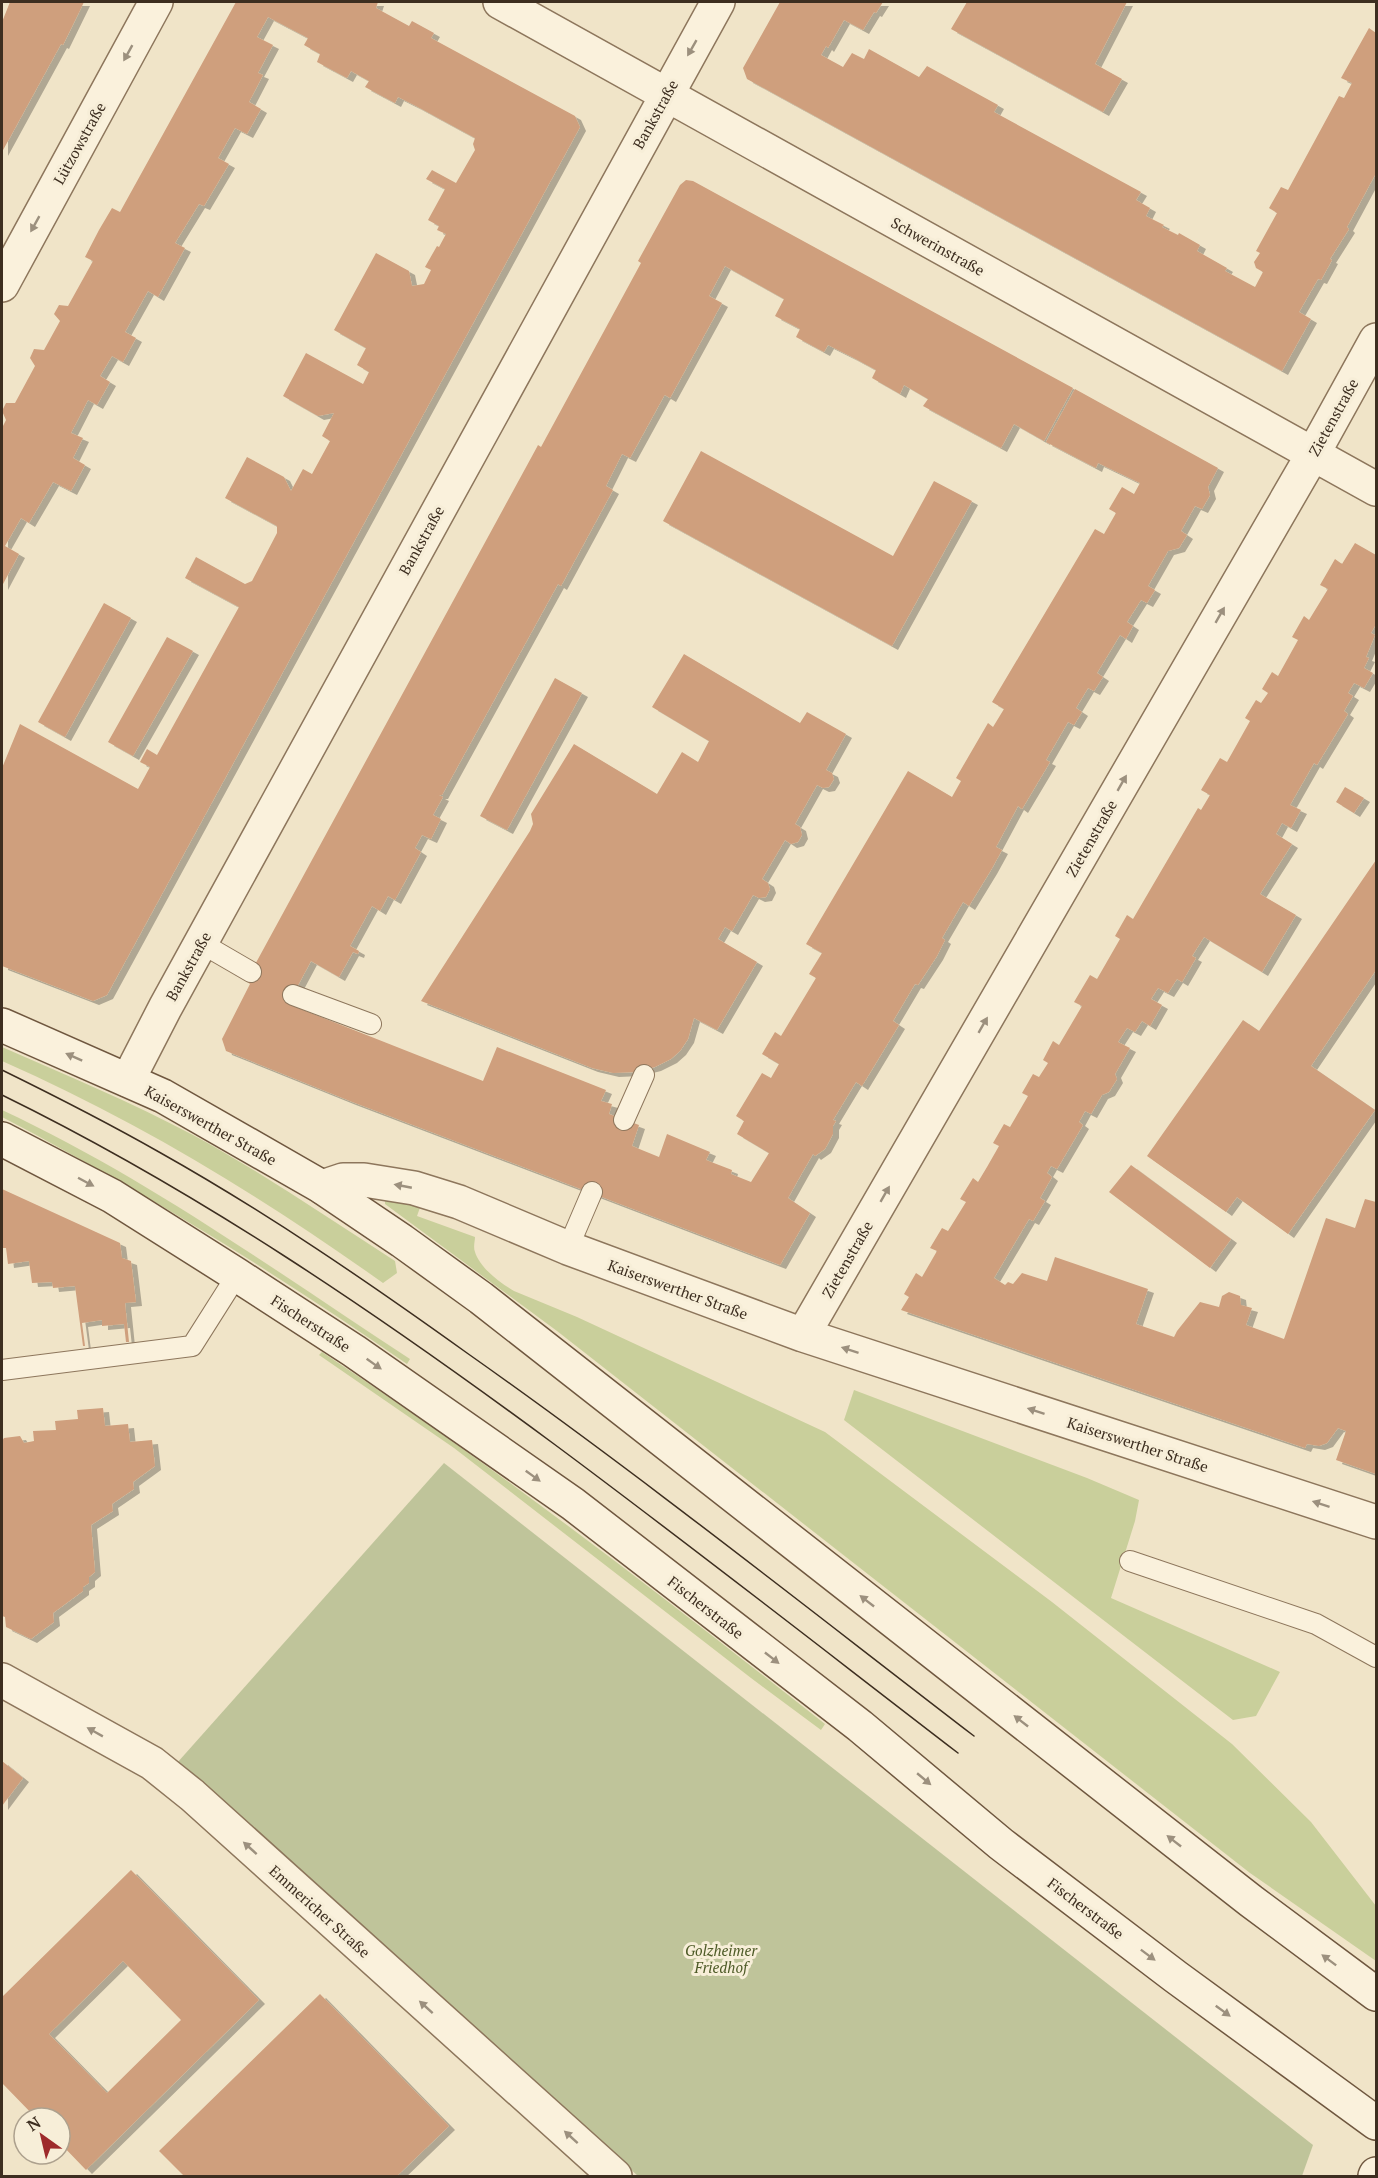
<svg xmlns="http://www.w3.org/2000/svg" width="1378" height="2178" font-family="'PT Serif',serif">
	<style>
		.green { fill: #c9cf9b }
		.cemetery { fill: #bfc49a }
		.building { fill: #cf9f7d; fill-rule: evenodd; filter: url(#shadow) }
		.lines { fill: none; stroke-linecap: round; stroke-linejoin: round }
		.lane-casing { stroke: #8d765c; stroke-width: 22 }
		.street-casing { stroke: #8d765c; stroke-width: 36 }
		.secondary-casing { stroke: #6f573f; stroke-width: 36 }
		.lane { stroke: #faf1dc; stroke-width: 20 }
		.street { stroke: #faf1dc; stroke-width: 33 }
		.secondary { stroke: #faf1dc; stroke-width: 33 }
		.tram { stroke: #3d2e20; stroke-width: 1.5 }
		.oneway { fill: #9c907e }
		.labels { text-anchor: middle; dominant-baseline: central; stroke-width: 6; stroke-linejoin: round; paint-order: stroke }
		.street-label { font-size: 15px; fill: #3d2e20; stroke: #f7eed8 }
		.park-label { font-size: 15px; font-style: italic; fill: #4d5a26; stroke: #f7eed8 }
	</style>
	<defs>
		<filter id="shadow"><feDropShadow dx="6" dy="4" stdDeviation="0" flood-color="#0004"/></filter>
	</defs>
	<rect width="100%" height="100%" fill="#f0e4c8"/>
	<path class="green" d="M2,1047C66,1075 131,1102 193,1135C263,1173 328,1218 395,1261L397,1273L383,1283C261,1196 138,1121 2,1061Z
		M2,1110C146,1177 277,1272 410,1359L407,1364C277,1274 142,1190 2,1117Z
		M385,1198L422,1202L417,1216L475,1237C475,1241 473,1247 475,1252C480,1268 500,1283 514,1291L577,1317L825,1432L1052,1602L1232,1744L1311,1822L1376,1906V1961L1250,1873L557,1331L385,1204Z
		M322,1352C496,1467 661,1595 825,1724L821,1730L751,1678L454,1448L319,1355Z
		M854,1390L1087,1478L1139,1500L1135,1521L1111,1598L1280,1672L1256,1716L1233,1720L844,1420Z"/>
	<path class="cemetery" d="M444,1463L1313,2145L1302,2176H638L177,1763Z"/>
	<path class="building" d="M10,2H84L63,45L61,44L2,152V22Z
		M236,2H378L376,8L409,26L412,21L434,33L431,38L575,116L580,127L107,995L93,1001L2,966V768L20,724L138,789L150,767L140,762L147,749L157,755L239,607L185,578L196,557L245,584L252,581L277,533V526L225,498L247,457L284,477L291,491L303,469L312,474L330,441L322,436L334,413L318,416L283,396L306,353L363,384L369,372L357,365L366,348L334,330L376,253L409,271L412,286L424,284L431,270L425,267L437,246L439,247L446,234L437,230L439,226L428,220L445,189L426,179L432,170L456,183L475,150L473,144L475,138L416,106L398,97L395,103L365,87L369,81L351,71L347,78L317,62L320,54L304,45L308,38L268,17L257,37L273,45L258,73L263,75L249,102L261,109L247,134L235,128L218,158L229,164L204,206L199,204L175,243L185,248L158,297L148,291L125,332L136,338L123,362L112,356L100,376L110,382L97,405L88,400L71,433L83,438L73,458L85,465L71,491L53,482L29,523L21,518L5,546L19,554L2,586V428L6,420L2,411L6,403H15L35,366L30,358L34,349L44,350L60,321L54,314L59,305L68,306L93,261L85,257L99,230L112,208L120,212Z
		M780,2H883L876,13L874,12L863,30L844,20L828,48L826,46L821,55L843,67L852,53L864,59L869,49L919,77L927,66L998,105L994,112L1141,192L1136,200L1150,208L1146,216L1164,225L1162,227L1178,235L1179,233L1200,245L1197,251L1227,268L1225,271L1255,287L1263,272L1256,268L1254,262L1260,253L1256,251L1277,213L1269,208L1281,187L1288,190L1339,96L1344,98L1352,83L1341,78L1369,28L1376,33V173L1347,227L1349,229L1330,259L1332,260L1321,280L1318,279L1299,312L1311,319L1282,371L747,79L743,68Z
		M967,2H1127L1095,64L1122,79L1103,112L951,29Z
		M686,180L693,181L1073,388L1044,441L1014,424L1001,448L923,406L928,399L904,385L900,394L872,378L876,370L852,357L828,345L824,352L796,337L800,329L775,316L784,299L725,266L709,296L722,303L670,398L665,395L664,396L630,458L622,454L606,486L613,490L561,586L558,584L442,795H439L443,797L433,815L441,819L431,839L422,835L415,848L421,852L395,900L388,896L380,911L372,906L350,946L359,951L358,954L353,952L339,977L311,961L288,1004L483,1081L497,1047L606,1090L601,1101L612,1104L609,1114L639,1125L632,1146L659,1157L667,1134L710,1152L706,1160L732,1170L731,1174L751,1182L769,1153L737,1134L744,1121L736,1116L762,1073L771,1078L779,1064L762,1054L775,1032L781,1036L816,978L809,974L822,953L806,944L908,771L952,797L961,781L956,778L988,723L993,727L1004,709L992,702L1095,529L1104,534L1116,513L1109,509L1122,487L1134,494L1140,483L1098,463L1096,468L1046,442L1075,389L1218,468L1208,487L1210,495L1202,509L1195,506L1181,531L1187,535L1179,548L1168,551L1148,586L1155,590L1147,603L1141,600L1127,622L1133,626L1126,639L1120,635L1097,673L1103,677L1094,691L1088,688L1076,708L1082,712L1074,725L1068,722L1046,760L1050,762L1022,809L1018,806L996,847L1002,850L991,870L969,906L963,902L942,938L945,940L937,956L918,985L915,984L893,1021L899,1025L862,1086L856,1082L833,1120L836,1121L833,1126V1134L825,1149L815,1156L813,1154L802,1173L788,1198L810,1213L780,1265L350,1101L226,1051L222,1039L250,984L246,981L537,447L538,445L541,447L641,263L638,261L680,185Z
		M701,451L893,556L934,481L972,501L892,646L663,521Z
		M1355,543L1376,555V624L1371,633L1375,635L1366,657L1369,658L1364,668L1373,673L1364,688L1354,683L1348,693L1353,696L1344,711L1348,714L1317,765L1314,763L1290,805L1301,810L1291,828L1282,823L1276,834L1292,844L1260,894L1296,915L1262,972L1204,937L1192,956L1196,958L1182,982L1177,979L1168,993L1158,988L1151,999L1162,1005L1150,1026L1142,1021L1135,1032L1127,1028L1118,1042L1130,1048L1115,1074L1117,1079L1109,1092L1102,1095L1091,1114L1085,1111L1079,1122L1083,1125L1057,1169L1051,1166L1047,1173L1052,1177L1040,1198L1045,1201L1033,1221L1029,1219L994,1278L1005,1285L1008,1282L1013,1284L1022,1273L1047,1281L1055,1257L1148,1289L1136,1324L1174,1337L1177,1331L1200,1302L1219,1307L1222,1296L1229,1292L1240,1296L1241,1305L1252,1308L1246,1325L1284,1339L1326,1218L1355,1228L1365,1199L1376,1202V1366L1375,1371L1376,1372V1474L1336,1460L1346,1431L1338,1428L1327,1443L1319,1446L1307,1444L1305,1448L901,1310L909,1297L904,1294L916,1273L922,1277L937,1251L930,1248L942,1228L948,1231L966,1202L960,1199L973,1178L978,1182L987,1167L999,1146L993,1143L1004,1124L1010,1127L1028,1096L1022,1093L1033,1074L1039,1077L1048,1063L1043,1060L1053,1041L1059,1045L1082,1006L1074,1002L1090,975L1097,979L1120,939L1115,936L1127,915L1133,919L1198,808L1201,810L1210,795L1201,790L1220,758L1227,762L1250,721L1245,718L1256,700L1261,703L1268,693L1262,689L1272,672L1278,676L1298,640L1292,637L1304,616L1309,620L1328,589L1320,585L1335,559L1342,564Z
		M104,603L131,618L65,737L38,722Z
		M167,637L193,651L133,756L108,742Z
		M684,654L800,723L807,712L846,734L826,770L832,773L834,779L829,787L823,788L817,785L795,824L800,827L802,835L798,842L791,844L785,840L762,879L768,883L770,889L766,897L759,898L753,895L732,931L725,927L718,939L757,962L717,1030L694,1018L688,1039L680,1051L671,1059L655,1067L635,1072L613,1073L592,1068L421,1001L530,831L533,824L531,814L574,744L657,794L682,752L698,762L709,741L652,707Z
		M555,678L582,693L507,830L480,816Z
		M1345,787L1364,798L1354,813L1336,802Z
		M1376,860V970L1311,1066L1375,1110L1288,1234L1237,1197L1226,1212L1147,1156L1243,1020L1259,1031Z
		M1131,1165L1231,1239L1210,1268L1109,1192Z
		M2,1189L120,1243L122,1258L131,1261L136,1302L125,1303L129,1342H126L124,1324L102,1326V1320L82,1323L85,1346H83L75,1286L53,1288L52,1282L32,1283L29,1261L8,1264L6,1248H2Z
		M103,1408L105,1426L128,1424L130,1442L152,1440L155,1466L133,1482L134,1489L112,1504L113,1511L91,1525L95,1572L89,1577V1583L83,1587V1591L53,1613L54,1622L31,1639L6,1627L5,1617L2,1616V1441L4,1438L20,1436L24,1443L34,1441L33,1431L56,1430L55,1421L78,1419L77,1410Z
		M2,1761L23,1778L2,1806Z
		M131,1870L259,2000L86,2170L60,2143V2118H36L2,2083V1997ZM123,1961L181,2020L107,2093L49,2034Z
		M320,1994L449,2126L397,2176H184L159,2151Z"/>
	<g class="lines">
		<defs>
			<path id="lane" d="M201,943L251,972
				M293,995L371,1024
				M624,1120L644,1075
				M568,1248L592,1192
				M2,1370L192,1346L237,1275
				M1130,1561L1316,1624L1376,1657"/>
			<path id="street" d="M500,2L1376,489
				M2,285L156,2
				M128,1080L165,1008L718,2
				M322,1187L343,1180H364L414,1188L459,1202L568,1248L803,1335L1376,1522
				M803,1335L1313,454L1376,340
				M2,1680L152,1763L192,1795L615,2176"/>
			<path id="secondary" d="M2,1025L163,1096L322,1187L402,1241L481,1298L1251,1901L1376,1994
				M2,1139L112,1196L237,1275L354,1351L573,1504L860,1726L1001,1844L1176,1977L1376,2123
				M1375,2176L1376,2174"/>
		</defs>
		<use href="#lane" class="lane-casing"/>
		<use href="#street" class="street-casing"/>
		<use href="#secondary" class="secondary-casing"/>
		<use href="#lane" class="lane"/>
		<use href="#street" class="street"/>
		<use href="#secondary" class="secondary"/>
		<path class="tram" d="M2,1070C55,1096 108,1123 159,1152C266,1212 368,1282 467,1353C640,1475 806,1607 974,1736
			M2,1095C198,1191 378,1314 554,1444C690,1545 824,1650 958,1753"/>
	</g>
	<defs><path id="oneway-solid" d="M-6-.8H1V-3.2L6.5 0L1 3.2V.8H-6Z" transform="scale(1.5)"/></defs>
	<g class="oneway">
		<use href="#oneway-solid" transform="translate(692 48) rotate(120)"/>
		<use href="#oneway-solid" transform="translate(128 53) rotate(119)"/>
		<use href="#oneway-solid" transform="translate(35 224) rotate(119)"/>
		<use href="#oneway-solid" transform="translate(1220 615) rotate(-60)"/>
		<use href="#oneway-solid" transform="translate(1122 783) rotate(-60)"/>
		<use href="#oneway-solid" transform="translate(983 1025) rotate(-60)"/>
		<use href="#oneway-solid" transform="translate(74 1057) rotate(-156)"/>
		<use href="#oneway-solid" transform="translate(86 1182) rotate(28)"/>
		<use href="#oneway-solid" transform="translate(403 1186) rotate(-169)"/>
		<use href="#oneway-solid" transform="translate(885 1194) rotate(-60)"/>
		<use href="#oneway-solid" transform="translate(850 1350) rotate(-162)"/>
		<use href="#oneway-solid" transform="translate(374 1364) rotate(35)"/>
		<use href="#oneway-solid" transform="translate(1036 1411) rotate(-162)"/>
		<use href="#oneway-solid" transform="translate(533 1476) rotate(36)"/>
		<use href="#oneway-solid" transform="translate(1321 1504) rotate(-162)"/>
		<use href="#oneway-solid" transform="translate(867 1601) rotate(-142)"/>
		<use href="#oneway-solid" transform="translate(772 1658) rotate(38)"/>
		<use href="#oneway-solid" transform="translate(1021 1721) rotate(-142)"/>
		<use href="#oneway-solid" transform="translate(95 1732) rotate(-151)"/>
		<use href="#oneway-solid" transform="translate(924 1779) rotate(40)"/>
		<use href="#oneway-solid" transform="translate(1174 1841) rotate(-142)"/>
		<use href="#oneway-solid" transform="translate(250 1848) rotate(-138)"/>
		<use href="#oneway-solid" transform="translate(1148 1955) rotate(37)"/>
		<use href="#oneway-solid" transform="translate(1329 1960) rotate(-143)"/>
		<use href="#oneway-solid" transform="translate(426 2007) rotate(-138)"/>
		<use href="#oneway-solid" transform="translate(1223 2011) rotate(36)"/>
		<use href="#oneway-solid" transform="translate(571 2137) rotate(-138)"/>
	</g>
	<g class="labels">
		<g class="street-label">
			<text transform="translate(655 114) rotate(-61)">Bankstraße</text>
			<text transform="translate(79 143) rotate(-61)">Lützowstraße</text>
			<text transform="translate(938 246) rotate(29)">Schwerinstraße</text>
			<text transform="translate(1333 417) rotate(-61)">Zietenstraße</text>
			<text transform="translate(421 540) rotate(-61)">Bankstraße</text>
			<text transform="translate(1091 838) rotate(-60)">Zietenstraße</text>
			<text transform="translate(188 966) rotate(-61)">Bankstraße</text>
			<text transform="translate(211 1125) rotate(29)">Kaiserswerther Straße</text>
			<text transform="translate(847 1259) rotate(-60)">Zietenstraße</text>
			<text transform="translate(678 1289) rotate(20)">Kaiserswerther Straße</text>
			<text transform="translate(311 1323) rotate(33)">Fischerstraße</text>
			<text transform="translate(1138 1444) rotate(18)">Kaiserswerther Straße</text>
			<text transform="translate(706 1607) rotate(38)">Fischerstraße</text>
			<text transform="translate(1086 1908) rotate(37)">Fischerstraße</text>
			<text transform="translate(320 1911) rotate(42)">Emmericher Straße</text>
		</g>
		<g class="park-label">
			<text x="721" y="1950">Golzheimer<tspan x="721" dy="17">Friedhof</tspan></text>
		</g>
	</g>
	<rect width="1378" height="2178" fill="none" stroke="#3d2e20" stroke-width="6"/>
	<g transform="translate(42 2136) rotate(326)"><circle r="28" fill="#f7eed8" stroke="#ada18e" stroke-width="1.5"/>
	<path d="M0-4.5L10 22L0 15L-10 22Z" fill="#9e2a2b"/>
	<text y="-9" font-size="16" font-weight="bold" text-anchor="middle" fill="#3d2e20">N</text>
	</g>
</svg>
